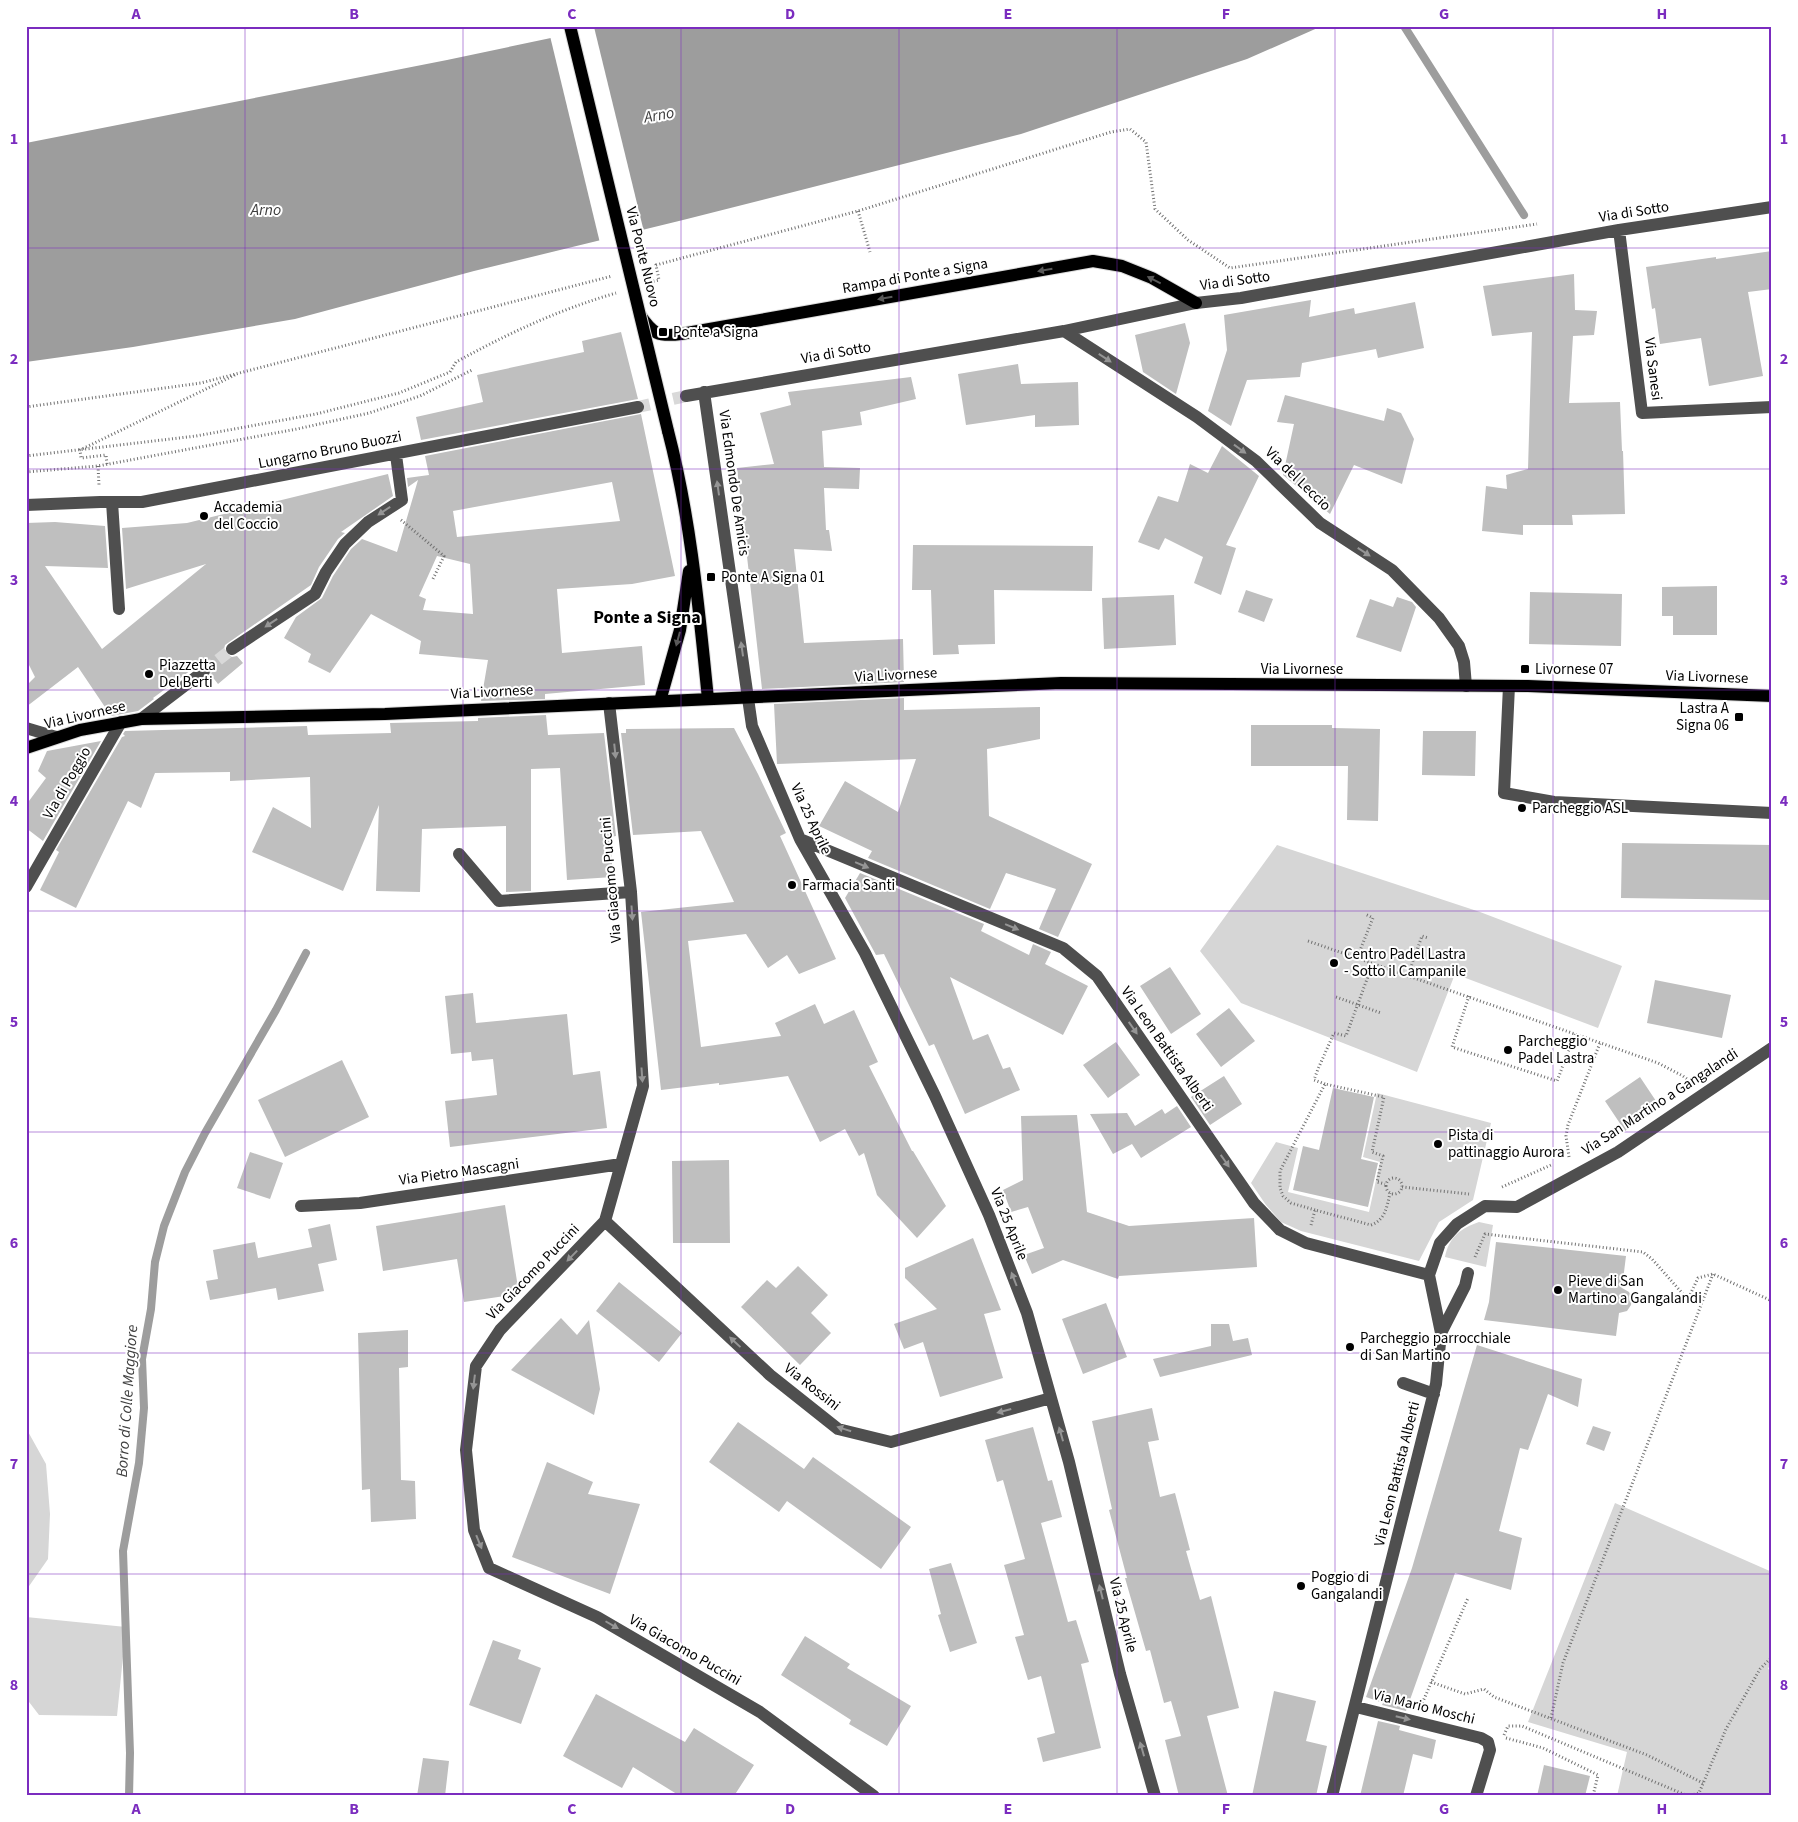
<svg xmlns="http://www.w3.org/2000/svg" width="1798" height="1822" font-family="'Source Sans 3',sans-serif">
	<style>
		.green { fill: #d6d6d6 }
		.water { fill: #9d9d9d }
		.pier { fill: #fff }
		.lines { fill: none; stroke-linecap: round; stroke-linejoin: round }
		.stream { stroke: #9d9d9d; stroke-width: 8 }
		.building { fill: #bfbfbf; fill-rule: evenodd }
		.minor-tunnel { stroke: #d9d9d9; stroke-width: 12; stroke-dasharray: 12 6; stroke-linecap: butt }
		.major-casing { stroke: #dbdbdb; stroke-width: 14 }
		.path { stroke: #717171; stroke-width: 3; stroke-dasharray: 1 2.5; stroke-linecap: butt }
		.minor { stroke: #4f4f4f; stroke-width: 12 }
		.major { stroke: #000; stroke-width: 12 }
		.major-bridge-casing { stroke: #dbdbdb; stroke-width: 14; stroke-linecap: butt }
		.major-bridge { stroke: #000; stroke-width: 12 }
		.oneway { fill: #595959 }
		.oneway2 { fill: #959595 }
		.grid { fill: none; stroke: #7b2cbf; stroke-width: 1; stroke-opacity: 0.55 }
		.poi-dot { fill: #000; stroke: #fff; stroke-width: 2 }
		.labels { text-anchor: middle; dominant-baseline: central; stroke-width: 4; stroke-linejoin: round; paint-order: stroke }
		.street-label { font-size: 15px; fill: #000; stroke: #fff }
		.poi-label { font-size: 15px; fill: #000; stroke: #fff; text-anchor: start }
		.water-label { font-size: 16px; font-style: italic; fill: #3e3e3e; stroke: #fff }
		.quarter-label { font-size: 18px; font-weight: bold; fill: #000; stroke: #fff }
		.neatline { fill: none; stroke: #7b2cbf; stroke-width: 2 }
		.grid-label { font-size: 16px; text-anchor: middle; font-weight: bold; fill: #7b2cbf }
	</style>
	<rect width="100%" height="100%" fill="#fff"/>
	<path class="green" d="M1277,845L1480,912L1622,966L1598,1028L1455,974L1417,1072L1241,1003L1200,951Z
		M1377,1093L1491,1123L1473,1200L1439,1222L1419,1261L1301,1231L1281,1222L1266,1205L1251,1183L1276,1142L1298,1148L1288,1192L1369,1212L1380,1162L1363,1157Z
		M1479,1222L1493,1225L1486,1267L1445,1257C1449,1237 1461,1228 1479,1222Z
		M26,1428L46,1464L50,1514L48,1559L27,1589L26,1593Z
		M1615,1503L1772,1572V1660L1768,1669L1772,1671V1796H1617L1627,1752L1528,1722Z
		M26,1617L126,1627L117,1716L39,1715L26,1698Z"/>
	<path class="water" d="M608,26H1322L1247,59L1021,134L683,220L474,271L295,319L133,347L26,362V143L447,60Z"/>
	<path class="pier" d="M594,27L644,232L600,243L550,36Z"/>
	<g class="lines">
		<path class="stream" d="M1404,26L1524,215
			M129,1796L130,1753L123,1551L139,1463L144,1408L142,1359L151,1309L155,1262L164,1226L185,1172L205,1133L276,1010L306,953"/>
	</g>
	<path class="building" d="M1772,251V289L1748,292L1763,376L1709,386L1701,338L1660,344L1655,308L1652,309L1646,267L1716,257V259Z
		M1574,274L1575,310L1597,311L1594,335L1573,336L1569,403L1620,402L1622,451H1623L1625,514L1572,515L1573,525H1523V535L1482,531L1486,486L1507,489L1506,475L1528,469L1532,332L1492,336L1483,286Z
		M1311,300L1309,317L1354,308L1355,314L1415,302L1424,348L1378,358L1376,349L1302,363L1300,377L1247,380L1231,426L1208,411L1227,350L1224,315Z
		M1185,323L1190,343L1176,394L1143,372L1135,335Z
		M621,332L638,399L421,440L416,417L483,402L477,375L584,352L582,341Z
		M1018,364L1021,384L1078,382L1079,425L1035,427V415L966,425L958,374Z
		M911,377L916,399L860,412L862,425L822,431L824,467L860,468L859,489L824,488L826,530H829L832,551L794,549L804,643L903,639L904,682L762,689L737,468L774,464L760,413L791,405L788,392Z
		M1285,395L1384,421L1387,408L1401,413L1414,439L1402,484L1354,465L1330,514L1283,475L1294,424L1277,422Z
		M641,414L675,576L632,584L557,589L562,653L642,646L645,685L545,694V699L481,701L488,660L419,654L421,641L371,614L330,673L308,662L311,654L284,638L296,617L322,598L333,576L351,549L362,539L397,552L418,480L408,487L407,478L429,475L425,456ZM612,482L620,521L457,537L453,511ZM437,556L470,564L473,614L423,610L426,599L419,596Z
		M1222,446L1259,476L1226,545L1236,548L1221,595L1194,583L1203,557L1165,538L1159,550L1138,542L1158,496L1178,502L1190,464L1208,473Z
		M388,474L393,496L341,532L345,533L338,539L319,567L311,585L225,645L224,649L226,654L232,657L237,656L243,663L218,684L211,675L212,670L210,666L202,662L153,698L154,699L138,711L111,716L78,667L26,707V686L35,677L26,659V523L55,522L105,526L108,568L45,566L102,649L206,564L126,589L122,528L187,523Z
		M913,545L1093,546L1092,591L994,590L995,644L958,645L959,654L933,655L931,590H912Z
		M1717,586V635H1673V616H1662V587Z
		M1246,590L1273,599L1264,622L1238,612Z
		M1530,592L1622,594L1621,646L1529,644Z
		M1174,595L1176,645L1104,649L1102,598Z
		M1397,597L1412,602L1416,607L1401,652L1356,637L1370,599L1393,607Z
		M904,698V710L1040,707V739L987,749L989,816L1092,864L1058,937L1039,929L1056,889L1006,873L990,909L868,858L872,851L819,826L845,781L898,812L916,759L777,764L774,704Z
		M546,715L548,735L604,733L616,836L610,837L613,877L567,880L560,768L531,769V891L506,892V826L422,829L420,892L376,891L379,805L343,891L252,852L273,807L311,828L310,777L230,781V772L155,773L141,808L128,801L76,908L40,890L59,852L56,850L122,737L125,736L123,734L125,731L307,726L308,735L391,733L390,723L478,721V718Z
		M1251,725H1332V728L1380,729L1378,821L1347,820L1348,766H1251Z
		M734,728L758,774L786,833L780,836L836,959L799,974L787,955L768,968L746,934L688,941L701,1047L781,1036L775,1023L815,1004L824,1024L854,1010L878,1062L869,1066L912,1151H913L946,1206L917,1238L877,1195L864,1153L859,1156L845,1129L820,1142L788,1076L719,1085V1083L661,1090L641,912L734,902L701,831L633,835L621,733H626V729Z
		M1423,731H1476L1475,776L1422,775Z
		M101,741L43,841L26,828V805L46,778L38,771L47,751Z
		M1622,843L1772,845V900L1621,898Z
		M860,873L984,924L981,931L1029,955L1033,944L1051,952L1045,964L1088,986L1063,1035L950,977L973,1040L988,1034L1003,1069L1010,1067L1020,1090L965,1114L934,1044L929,1046L884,954L876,955L845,898Z
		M1170,967L1201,1014L1171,1034L1140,986Z
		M1655,980L1731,995L1722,1038L1647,1023Z
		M473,993L476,1023L567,1014L573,1075L600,1071L607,1128L450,1147L445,1101L497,1095L493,1059L472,1061L471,1052L451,1054L445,996Z
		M1229,1008L1255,1041L1221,1067L1196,1034Z
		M1116,1042L1140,1075L1108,1098L1083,1065Z
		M342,1060L369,1117L285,1157L258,1100Z
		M1224,1076L1242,1104L1210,1125L1191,1097Z
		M1640,1077L1660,1107L1625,1131L1605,1101Z
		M1333,1088L1374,1097L1361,1159L1378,1163L1368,1207L1293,1190L1303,1146L1319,1150Z
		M1177,1106L1191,1127L1141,1158L1132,1144L1113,1154L1090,1114L1127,1113L1135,1126L1162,1109L1165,1114Z
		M1077,1115L1087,1212L1129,1226L1254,1218L1257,1267L1119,1276L1118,1279L1063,1260L1032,1274L1024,1255L1044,1248L1028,1207L1011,1212L1003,1190L1023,1180L1021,1116Z
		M250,1152L283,1163L270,1199L237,1188Z
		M729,1160L730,1243H673L672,1161Z
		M505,1205L519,1294L464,1302L457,1259L383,1271L376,1226Z
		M330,1224L337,1260L318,1264L324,1291L278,1300L276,1288L210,1300L206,1281L218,1279L213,1250L255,1242L258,1258L312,1247L308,1229Z
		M973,1238L1001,1310L984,1314L1003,1378L940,1397L923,1342L904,1349L894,1324L937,1309L905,1278V1268Z
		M1496,1242L1626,1256L1622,1288L1629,1292L1632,1298L1631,1305L1627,1311L1619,1313L1616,1336L1484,1320L1489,1302Z
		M798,1266L828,1295L811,1313L831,1333L800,1365L741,1307L767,1280L776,1288Z
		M619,1282L682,1333L659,1362L596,1311Z
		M1106,1303L1127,1357L1083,1374L1062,1319Z
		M561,1318L577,1335L589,1320L600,1389L594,1415L511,1370Z
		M1211,1324H1229L1233,1341L1248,1338L1252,1355L1160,1377L1153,1359L1211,1346Z
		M408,1330V1367L399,1368L401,1480L415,1481L416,1519L371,1522L370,1489L362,1490L358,1333Z
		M1477,1345L1582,1379L1578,1407L1548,1394L1528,1450L1520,1448L1499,1531L1522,1538L1511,1590L1455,1573L1406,1711L1382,1705L1383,1703L1366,1697L1412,1568Z
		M1152,1408L1159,1440L1148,1442L1160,1497L1175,1493L1190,1550L1186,1551L1200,1600L1211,1596L1239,1708L1207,1716L1228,1796H1179L1165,1740L1181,1736L1171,1701L1164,1703L1150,1650L1146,1651L1125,1578H1127L1109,1510L1112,1509L1092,1421Z
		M738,1422L804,1469L813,1457L911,1527L881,1569L787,1501L779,1512L709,1462Z
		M1593,1426L1611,1432L1604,1451L1586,1444Z
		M1033,1427L1048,1481L1052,1480L1062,1517L1041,1523L1068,1622L1076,1620L1089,1662L1081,1664L1101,1748L1043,1762L1037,1738L1055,1733L1041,1676L1028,1680L1015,1637L1024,1635L1004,1565L1025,1559L1003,1480L997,1482L985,1440Z
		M547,1462L593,1482L588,1494L640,1504L610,1594L512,1557Z
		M951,1563L977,1643L950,1652L938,1615L941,1614L929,1569Z
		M805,1636L850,1664L847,1668L911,1706L887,1746L849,1724L851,1720L781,1675Z
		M493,1640L521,1650L518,1659L541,1668L521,1724L469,1705Z
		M1274,1691L1316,1701L1306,1741L1327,1746L1316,1796H1252Z
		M596,1694L685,1742L694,1728L754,1765L734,1796H680L633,1767L622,1788L563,1756Z
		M1378,1721L1400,1726L1399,1730L1436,1740L1432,1759L1413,1754L1403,1796H1360Z
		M423,1758L449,1761L445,1796H417Z
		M1544,1765L1590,1776L1585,1796H1537Z"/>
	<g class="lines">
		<path class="minor-tunnel" d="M638,407L686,396
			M204,671L232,649"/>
		<defs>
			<path id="major" d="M640,315C653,334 658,337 681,334L1093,261L1122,266L1152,278L1196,303
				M668,431C691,519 699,610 708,699
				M660,701L680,630L689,571
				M26,748L80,730L141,719L385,714L1061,683L1528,686L1772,696"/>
		</defs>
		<use href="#major" class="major-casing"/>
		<path class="path" d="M858,211L870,252
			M650,282L659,280L656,265L858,211L1111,132L1130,129L1146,142L1155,209L1188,240L1230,268L1537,224
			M26,407L201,383L612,276
			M26,456L196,436L316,414L399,393L450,372L456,362C509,333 558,310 616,293
			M107,464L106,455L81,458L80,450L235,375
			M98,466L99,485
			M26,472L98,466L297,429L369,413L420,396L472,370
			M401,520L444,556L432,581
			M1308,941L1658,1063L1683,1076L1691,1082
			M1357,958L1373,918L1365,914
			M1408,975L1422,936L1428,938
			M1469,996L1452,1047L1557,1081L1575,1034
			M1336,997L1381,1013
			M1325,1084L1314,1080L1318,1069L1334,1033L1346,1036L1373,963
			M1569,1157L1566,1136L1568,1125L1600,1043
			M1386 1186a8 8 0 1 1 16 0a8 8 0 1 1-16 0Z
			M1402,1187L1469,1194
			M1502,1187L1551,1165
			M1315,1210L1291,1203L1283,1196L1280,1188V1171L1325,1084L1384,1097L1372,1152L1383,1156L1377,1182L1385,1184
			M1311,1225L1315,1210L1371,1225C1385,1220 1387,1207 1390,1193
			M1475,1257L1485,1234L1643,1252L1652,1259L1683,1294L1689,1297L1698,1278L1713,1274L1772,1301
			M1431,1682L1465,1694L1484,1689L1494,1697L1647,1755L1703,1783
			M1421,1706L1468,1598
			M1551,1718L1563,1663L1713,1274
			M1504,1735L1508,1726H1522L1688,1796L1699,1793L1726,1729L1760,1669L1772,1657
			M1506,1738L1543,1748L1598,1775L1593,1796"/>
		<path class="minor" d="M1619,230L1642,413L1772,407
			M1064,331L1197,417L1256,461L1320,523L1392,570L1439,618L1459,646L1464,662L1466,686
			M704,392L752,726L800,839L865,953L935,1096L989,1215L1027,1313L1069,1462L1120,1674L1155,1796
			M686,396L1064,331L1196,303L1241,298L1619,230L1772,207
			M112,502L119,609
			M26,505L100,502H142L638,407
			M232,649L315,594L326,572L345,544L368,522L402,500L396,455
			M1509,686L1504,793L1554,802L1772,813
			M609,703L631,892L643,1086L605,1221L500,1330L476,1366L466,1450L474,1530L489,1568L597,1617L760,1712L874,1796
			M141,719L204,671
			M26,728L56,737
			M800,839L1063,948L1097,976L1254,1203L1280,1230L1306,1243L1429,1275
			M459,854L499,901L631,892
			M26,887L121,722
			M301,1206L360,1203L621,1164
			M605,1221L770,1375L838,1429L891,1442L1051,1398
			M1429,1275L1440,1243L1457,1224L1485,1206L1517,1207L1618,1152L1772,1048
			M1441,1333L1465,1286L1468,1273
			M1403,1383L1434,1394
			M1356,1707L1481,1738L1488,1742L1490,1750L1476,1796
			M1332,1796L1436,1384L1441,1333L1429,1275"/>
		<use href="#major" class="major"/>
		<defs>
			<path id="major-bridge" d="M570,26L668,431"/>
		</defs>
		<use href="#major-bridge" class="major-bridge-casing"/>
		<use href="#major-bridge" class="major-bridge"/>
	</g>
	<defs><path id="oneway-solid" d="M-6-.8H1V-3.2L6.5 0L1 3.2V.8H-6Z" transform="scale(1.25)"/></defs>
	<g class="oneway">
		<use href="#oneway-solid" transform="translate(1045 270) rotate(170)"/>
		<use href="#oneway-solid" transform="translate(1154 280) rotate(-153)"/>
		<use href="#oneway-solid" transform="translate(885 298) rotate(170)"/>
		<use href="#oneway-solid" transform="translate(678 639) rotate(105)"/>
	</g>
	<g class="oneway2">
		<use href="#oneway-solid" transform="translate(1105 358) rotate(33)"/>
		<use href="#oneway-solid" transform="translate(1240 449) rotate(36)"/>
		<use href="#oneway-solid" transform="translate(718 488) rotate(-98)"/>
		<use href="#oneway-solid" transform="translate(384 511) rotate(146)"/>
		<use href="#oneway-solid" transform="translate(1364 552) rotate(33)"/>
		<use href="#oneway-solid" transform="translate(271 623) rotate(146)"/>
		<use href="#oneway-solid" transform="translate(742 649) rotate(-98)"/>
		<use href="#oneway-solid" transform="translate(615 751) rotate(84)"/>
		<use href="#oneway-solid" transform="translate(862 865) rotate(23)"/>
		<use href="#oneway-solid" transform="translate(632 913) rotate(86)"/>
		<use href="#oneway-solid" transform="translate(1012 927) rotate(23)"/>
		<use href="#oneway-solid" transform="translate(1133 1028) rotate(55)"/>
		<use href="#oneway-solid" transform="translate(642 1075) rotate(86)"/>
		<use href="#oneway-solid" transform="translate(1225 1161) rotate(55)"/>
		<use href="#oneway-solid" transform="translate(572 1256) rotate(134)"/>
		<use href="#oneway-solid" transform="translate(1014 1279) rotate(-111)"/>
		<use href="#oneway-solid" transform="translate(735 1342) rotate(-137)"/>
		<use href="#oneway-solid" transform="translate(474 1382) rotate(97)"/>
		<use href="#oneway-solid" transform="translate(1004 1411) rotate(165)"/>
		<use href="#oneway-solid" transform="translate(844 1429) rotate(-162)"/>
		<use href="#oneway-solid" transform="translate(1061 1434) rotate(-106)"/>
		<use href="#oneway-solid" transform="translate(479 1542) rotate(68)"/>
		<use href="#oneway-solid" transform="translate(1101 1592) rotate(-104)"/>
		<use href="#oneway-solid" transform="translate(612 1625) rotate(30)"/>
		<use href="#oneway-solid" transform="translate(1403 1718) rotate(13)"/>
		<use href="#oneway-solid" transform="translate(1142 1749) rotate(-106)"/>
	</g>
	<path class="grid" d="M245,26V1796M463,26V1796M681,26V1796M899,26V1796M1117,26V1796M1335,26V1796M1553,26V1796M26,248H1772M26,469H1772M26,690H1772M26,911H1772M26,1132H1772M26,1353H1772M26,1574H1772"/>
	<g class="poi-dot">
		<rect x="658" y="327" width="10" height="10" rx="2.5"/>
		<circle cx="204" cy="516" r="5"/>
		<rect x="706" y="572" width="10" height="10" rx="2.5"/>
		<rect x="1520" y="664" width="10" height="10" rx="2.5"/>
		<circle cx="149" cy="674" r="5"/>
		<rect x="1734" y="712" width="10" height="10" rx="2.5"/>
		<circle cx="1522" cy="808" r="5"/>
		<circle cx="792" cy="885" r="5"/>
		<circle cx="1334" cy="963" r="5"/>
		<circle cx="1508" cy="1050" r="5"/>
		<circle cx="1438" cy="1144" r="5"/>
		<circle cx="1558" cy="1290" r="5"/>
		<circle cx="1350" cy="1347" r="5"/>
		<circle cx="1301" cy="1586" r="5"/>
	</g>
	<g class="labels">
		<g class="street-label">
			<text transform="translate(1634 212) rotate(-9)">Via di Sotto</text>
			<text transform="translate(643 257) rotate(76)">Via Ponte Nuovo</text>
			<text transform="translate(915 276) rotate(-10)">Rampa di Ponte a Signa</text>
			<text transform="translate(1235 281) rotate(-8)">Via di Sotto</text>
			<text transform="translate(836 353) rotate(-10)">Via di Sotto</text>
			<text transform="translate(1653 369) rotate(83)">Via Sanesi</text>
			<text transform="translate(330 450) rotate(-11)">Lungarno Bruno Buozzi</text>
			<text transform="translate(1298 479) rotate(44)">Via del Leccio</text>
			<text transform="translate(734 483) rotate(82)">Via Edmondo De Amicis</text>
			<text x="1302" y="669">Via Livornese</text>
			<text transform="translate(896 675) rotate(-3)">Via Livornese</text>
			<text transform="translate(1707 677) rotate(2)">Via Livornese</text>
			<text transform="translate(492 692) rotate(-3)">Via Livornese</text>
			<text transform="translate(85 715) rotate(-13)">Via Livornese</text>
			<text transform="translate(67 783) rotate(-60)">Via di Poggio</text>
			<text transform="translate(811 819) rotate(65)">Via 25 Aprile</text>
			<text transform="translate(611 880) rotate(-95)">Via Giacomo Puccini</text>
			<text transform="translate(1167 1049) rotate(55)">Via Leon Battista Alberti</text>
			<text transform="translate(1660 1102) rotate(-33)">Via San Martino a Gangalandi</text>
			<text transform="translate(459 1172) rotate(-8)">Via Pietro Mascagni</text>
			<text transform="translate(1009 1224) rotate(68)">Via 25 Aprile</text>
			<text transform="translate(533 1272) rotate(-46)">Via Giacomo Puccini</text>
			<text transform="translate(812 1387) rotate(38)">Via Rossini</text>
			<text transform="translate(1397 1474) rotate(-76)">Via Leon Battista Alberti</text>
			<text transform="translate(1123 1615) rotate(76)">Via 25 Aprile</text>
			<text transform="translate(685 1650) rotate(30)">Via Giacomo Puccini</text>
			<text transform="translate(1424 1707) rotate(14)">Via Mario Moschi</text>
		</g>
		<g class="poi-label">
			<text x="673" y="332">Ponte a Signa</text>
			<text x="214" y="507">Accademia<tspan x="214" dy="17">del Coccio</tspan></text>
			<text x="721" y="577">Ponte A Signa 01</text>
			<text x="159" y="665">Piazzetta<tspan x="159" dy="17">Del Berti</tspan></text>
			<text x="1535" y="669">Livornese 07</text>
			<text x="1729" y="708" text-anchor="end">Lastra A<tspan x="1729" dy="17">Signa 06</tspan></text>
			<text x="1532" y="808">Parcheggio ASL</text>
			<text x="802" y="885">Farmacia Santi</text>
			<text x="1344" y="954">Centro Padel Lastra<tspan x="1344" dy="17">- Sotto il Campanile</tspan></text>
			<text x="1518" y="1041">Parcheggio<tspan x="1518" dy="17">Padel Lastra</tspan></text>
			<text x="1448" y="1135">Pista di<tspan x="1448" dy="17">pattinaggio Aurora</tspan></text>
			<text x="1568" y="1281">Pieve di San<tspan x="1568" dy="17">Martino a Gangalandi</tspan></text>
			<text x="1360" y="1338">Parcheggio parrocchiale<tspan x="1360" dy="17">di San Martino</tspan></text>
			<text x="1311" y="1577">Poggio di<tspan x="1311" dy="17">Gangalandi</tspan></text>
		</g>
		<g class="water-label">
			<text transform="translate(659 115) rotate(-10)">Arno</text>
			<text x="266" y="210">Arno</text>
			<text transform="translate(127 1401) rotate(-86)">Borro di Colle Maggiore</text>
		</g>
		<g class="quarter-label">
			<text x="647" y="617">Ponte a Signa</text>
		</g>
	</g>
	<rect width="1798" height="1822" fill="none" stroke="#ffffff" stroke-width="55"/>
	<rect x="28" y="28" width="1742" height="1766" class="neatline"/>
	<g class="grid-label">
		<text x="136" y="19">A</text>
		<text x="354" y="19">B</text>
		<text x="572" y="19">C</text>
		<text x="790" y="19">D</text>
		<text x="1008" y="19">E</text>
		<text x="1226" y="19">F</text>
		<text x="1444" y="19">G</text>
		<text x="1662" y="19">H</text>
		<text x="14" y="144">1</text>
		<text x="1784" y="144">1</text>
		<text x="14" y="364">2</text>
		<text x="1784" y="364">2</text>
		<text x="14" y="585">3</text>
		<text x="1784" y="585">3</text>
		<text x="14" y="806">4</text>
		<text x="1784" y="806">4</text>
		<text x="14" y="1027">5</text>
		<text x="1784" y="1027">5</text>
		<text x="14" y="1248">6</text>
		<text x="1784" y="1248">6</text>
		<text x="14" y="1469">7</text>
		<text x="1784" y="1469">7</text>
		<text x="14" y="1690">8</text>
		<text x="1784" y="1690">8</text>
		<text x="136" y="1814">A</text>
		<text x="354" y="1814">B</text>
		<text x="572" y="1814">C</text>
		<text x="790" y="1814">D</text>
		<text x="1008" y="1814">E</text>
		<text x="1226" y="1814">F</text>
		<text x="1444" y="1814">G</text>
		<text x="1662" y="1814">H</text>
	</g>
</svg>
